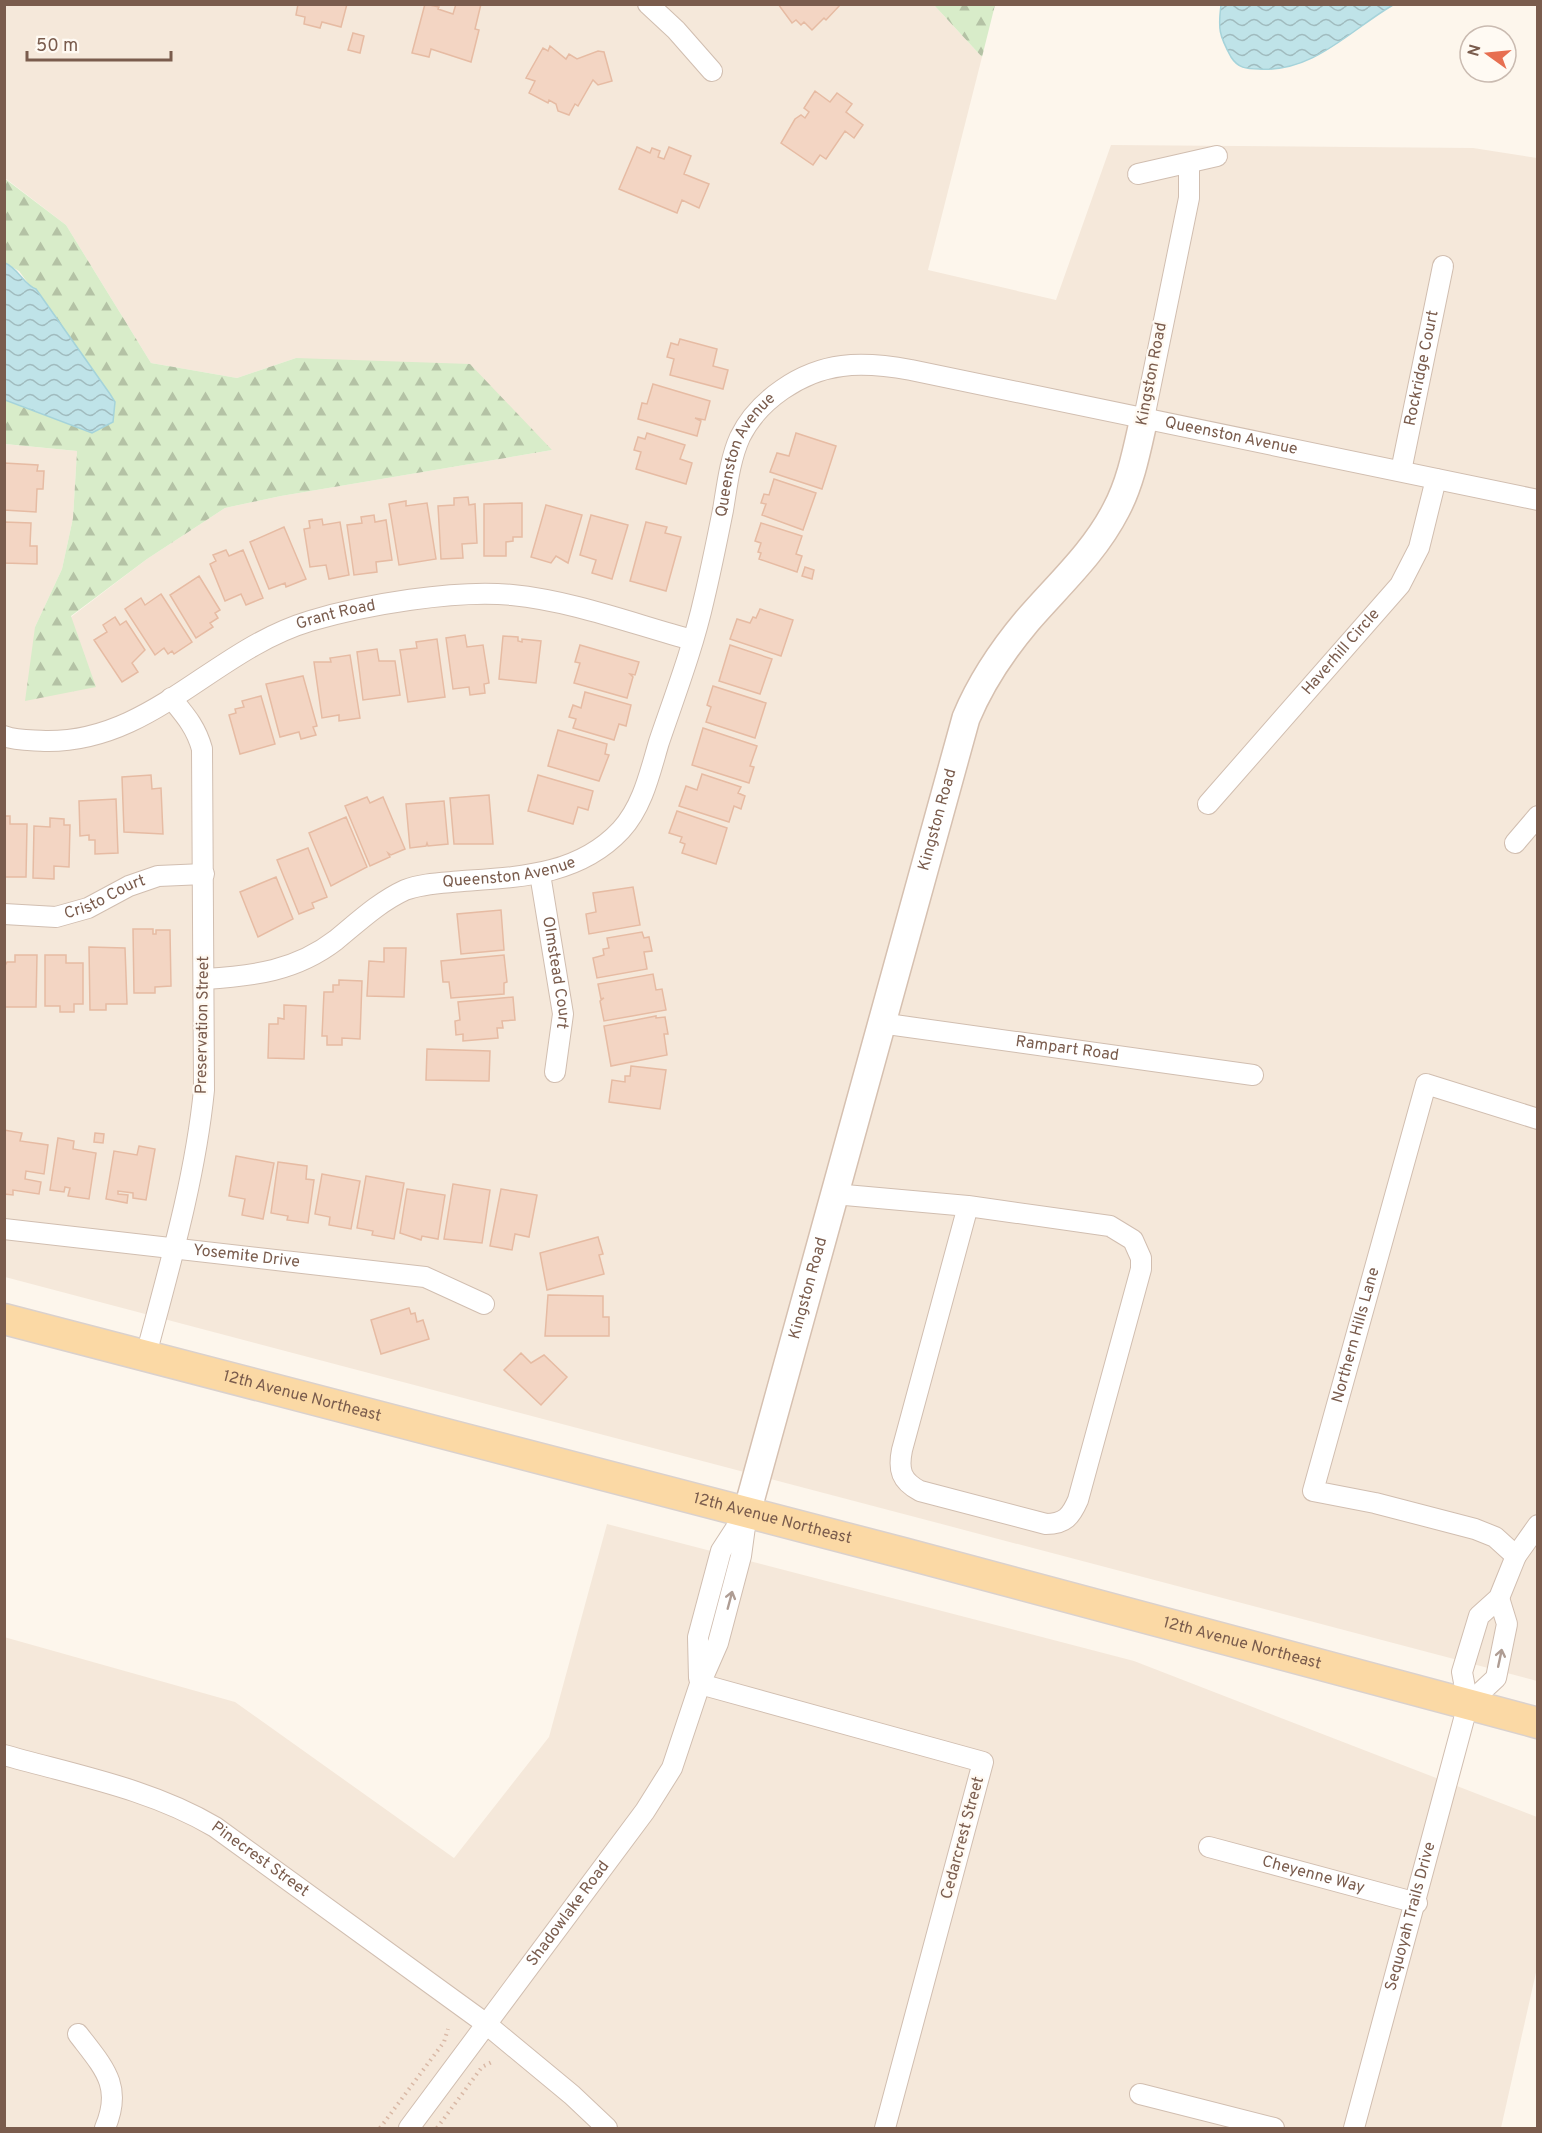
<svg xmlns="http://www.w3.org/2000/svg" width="1542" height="2133" font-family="Overpass,sans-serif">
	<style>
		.residential { fill: #f5e8da }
		.forest { fill: url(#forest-firs) }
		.water { fill: url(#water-waves); stroke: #a5d3da; stroke-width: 1.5 }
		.building { fill: #f3d5c3; stroke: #e6bba3; stroke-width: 1.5 }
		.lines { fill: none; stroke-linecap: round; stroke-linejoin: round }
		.street-casing { stroke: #d1beb0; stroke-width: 22 }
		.secondary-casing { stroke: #d6c0b0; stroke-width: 30 }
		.primary-casing { stroke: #dad1cd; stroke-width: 33 }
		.path { stroke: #d9b8a5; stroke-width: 4; stroke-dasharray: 1.5 4.5; stroke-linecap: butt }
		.street { stroke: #fff; stroke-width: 20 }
		.secondary { stroke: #fff; stroke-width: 27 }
		.primary { stroke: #fbd9a5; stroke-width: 30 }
		.oneway { stroke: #af9d94 }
		.labels { text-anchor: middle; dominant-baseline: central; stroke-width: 4.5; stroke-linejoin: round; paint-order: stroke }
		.street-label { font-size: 16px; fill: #7a5c4d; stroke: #fffaf3 }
	</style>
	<defs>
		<pattern id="forest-firs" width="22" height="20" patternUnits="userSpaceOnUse" patternTransform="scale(1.5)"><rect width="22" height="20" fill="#d8ecc9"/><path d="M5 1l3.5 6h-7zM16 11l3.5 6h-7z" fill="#b4c2a5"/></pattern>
		<pattern id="water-waves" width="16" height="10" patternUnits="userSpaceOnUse" patternTransform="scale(1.5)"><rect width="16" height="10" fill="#bfe3e8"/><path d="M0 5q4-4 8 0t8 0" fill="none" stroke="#a0bbbe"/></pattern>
	</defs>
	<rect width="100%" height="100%" fill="#fdf6ec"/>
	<path class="residential" d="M5,5H934L982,57L928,270L1056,300L1111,145L1473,148L1537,158V1681L5,1277L4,444L77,451L73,518L62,569L35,627L71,617L147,559L225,508L281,496L552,450L296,358L237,378L151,363L66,225L5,178Z
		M607,1524L1134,1661L1537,1817V1968L1501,2128H5L4,1637L235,1702L454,1858L549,1737Z"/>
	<path class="forest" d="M934,5H995L982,57Z
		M4,178L66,225L151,363L237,378L296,358L470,364L552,450L281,496L225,508L147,559L71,616L96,687L25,701L35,627L62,569L73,518L77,451L5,444V400L92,433L110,394L19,271L5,263Z"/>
	<path class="water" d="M1221,5V4L1393,5C1350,30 1313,73 1259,69C1246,69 1238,68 1231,57C1219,35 1218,29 1221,5Z
		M5,263C18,268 24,285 36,289L110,394L115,402L113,422L92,433L5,400Z"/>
	<path class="building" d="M298,4H347L341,27L322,22L320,28L304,24L305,17L296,15Z
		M425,4L439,7L438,9L453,14L456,4H481L475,29L479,30L471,62L431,49L429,57L412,53Z
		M778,4H841L826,20L824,18L812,30L804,22L801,25L796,20L792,23Z
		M353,33L364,36L360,53L348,50Z
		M550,46L566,59L569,54L577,59L598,51L604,52L612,81L598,85L593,80L578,106L575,104L569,115L558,111L556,104L549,100L548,103L529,93L535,81L526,78L543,48L548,51Z
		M815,91L830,102L837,93L852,104L846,112L863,125L854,138L845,131L826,159L820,155L813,165L781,143L795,119L801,115L805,118L809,112L804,108Z
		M637,147L650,153L652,148L660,151L658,157L664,159L669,147L691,156L684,174L709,184L699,208L682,200L677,213L619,189Z
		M680,339L717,349L713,366L728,370L723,389L670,375L674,359L667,357L671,343L678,345Z
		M653,384L710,401L705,420L695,418L701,421L697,436L638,419L642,403L647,404Z
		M647,433L685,445L680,459L692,463L686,484L636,469L641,452L634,450L638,437L645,439Z
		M796,433L836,446L822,489L770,472L777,453L789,456Z
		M4,463L38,465L37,471H44L43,489H37L36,512L4,510Z
		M774,479L816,493L803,530L762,515L766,504L761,503L764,494L769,495Z
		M468,497L469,505L475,504L477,543L462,544L463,558L441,559L438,506L454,505V498Z
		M406,501V506L427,503L436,559L399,565L389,504Z
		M522,503V537H513V541L506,542V556H484V504Z
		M546,505L582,515L568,563L556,556L551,563L531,557Z
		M374,515L375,522L386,520L392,560L376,562L377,572L354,575L347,525L362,523L361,517Z
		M591,515L628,525L612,579L592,573L596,560L580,555Z
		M322,519L323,525L340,522L349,575L329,579L326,565L310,567L304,529L310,528L309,521Z
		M4,522L31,523L30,546H37V564L4,563Z
		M646,522L667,527L665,533L681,537L666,591L630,581Z
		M761,523L802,536L796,554L802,556L797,572L759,559L761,553L758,552L761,543L755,541Z
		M284,527L306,579L286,587L285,583L269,589L250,542Z
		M226,550L229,556L243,550L263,598L246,605L241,594L225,601L210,564L216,561L213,555Z
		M805,567L814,570L812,579L802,576Z
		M199,576L220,610L215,613L218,618L210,623L213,627L196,638L170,595Z
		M161,594L192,642L174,654L172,651L168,654L164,648L155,655L125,609L141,598L145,605Z
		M760,609L793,620L781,656L730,639L737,619L750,623L753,617L756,618Z
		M115,617L120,625L126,621L145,650L132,663L138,672L122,682L94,640L107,632L103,625Z
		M465,635L467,647L483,645L489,683L484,684L485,693L470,695L469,687L453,689L446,638Z
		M503,636L518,637V641L522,642V639L541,641L536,683L499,679Z
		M437,639L445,697L408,702L400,650L417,648L416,642Z
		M580,645L639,662L635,675L630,674L633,677L627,698L574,683L580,663L575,662Z
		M730,645L772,659L760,694L719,681Z
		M377,649L379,661H395L400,695L363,700L357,652Z
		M350,655L360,718L339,721V715L322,718L314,662H331L330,658Z
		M303,676L317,726L313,727L316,735L301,739L299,732L280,737L266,684Z
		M713,686L766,703L755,738L706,722L711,707L707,705Z
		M585,692L631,705L626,726L619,724L614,740L573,728L576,719L569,717L573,705L581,708Z
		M261,696L275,744L240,754L229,715L236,713L235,709L244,707L242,701Z
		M703,728L757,746L750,766L754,767L749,783L692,765Z
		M558,730L607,744L605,754L609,755L599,781L548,766Z
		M702,774L741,787L738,793L745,796L741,809L734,806L729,822L679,806L686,786L697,790Z
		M151,775L152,789L161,788L163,834L124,832L122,777Z
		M538,775L593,791L588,810L578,807L573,824L528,811Z
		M489,795L493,844H454L450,798Z
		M367,797L370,803L383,797L405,849L391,855L388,853L390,857L370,866L345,806Z
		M116,799L118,853L95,854V840H89V835L80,836L79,801Z
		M444,801L448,844L428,846L427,843L426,846L410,848L406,804Z
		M677,811L727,828L716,864L682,853L685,844L680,842L682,837L669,833Z
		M4,816H10V824H27L26,877H4Z
		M346,817L367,867L331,886L309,833Z
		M50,818L64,819V825H70L69,867L54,866V879L33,878L34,826L50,827Z
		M308,848L327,897L312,903L314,908L299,914L277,860Z
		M276,877L293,919L258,937L240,892Z
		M633,887L640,925L589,934L586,914L596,912L593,893Z
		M501,910L504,950L461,954L457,914Z
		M133,929H153V934H156V930H170L171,986L155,987V993H134Z
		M642,932L644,938L649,937L652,951L644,952L647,969L597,978L593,958L604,955L603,949L609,948L607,938Z
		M89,947L125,948L127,1004H106V1010H90Z
		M384,948H406L404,997L367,996L369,961L384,962Z
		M15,955H37L36,1007H4V967L7,962H15Z
		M45,955H66V963H83V1004H74V1012H60V1006H45Z
		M504,955L507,982L504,983V994L451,998L449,982H443L441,961Z
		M653,974L656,990L662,989L666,1010L604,1021L600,1001L604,998L601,999L598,984Z
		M339,980L362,981L360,1039L342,1038V1045H327V1036H322L324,992H333V985H339Z
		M513,997L515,1020L502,1021L503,1028H497L498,1038L463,1041V1034L456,1035L455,1021L460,1020L458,1002Z
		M284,1005L306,1006L304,1059L268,1058L269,1024H278V1018L284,1019Z
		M656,1016V1018L665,1017L668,1034H664L667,1055L611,1066L604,1026Z
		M427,1049L490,1051L489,1081L426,1080Z
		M631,1066L666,1070L660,1109L609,1102L612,1080L625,1082V1076H630Z
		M4,1130L22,1133L20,1141L48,1145L44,1174L26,1171L25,1179L41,1182L39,1194L13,1190V1195L4,1194Z
		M95,1133L104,1134L103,1143L94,1142Z
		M58,1138L74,1141L73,1149L96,1153L89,1199L68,1196L70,1188L65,1187L64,1192L50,1190Z
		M139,1146L155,1149L146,1200L133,1198V1193L118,1191V1194L128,1195L127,1203L106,1199L114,1151L137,1155Z
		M236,1156L274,1163L263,1219L242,1215L245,1199L229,1196Z
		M278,1162L307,1166L306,1179L314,1180L308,1223L287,1220L288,1216L271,1213Z
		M322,1174L360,1181L351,1229L329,1225L330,1217L315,1214Z
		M366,1176L404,1183L394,1239L372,1235L373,1231L357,1228Z
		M453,1184L490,1190L482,1243L444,1239Z
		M407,1189L445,1195L438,1239L422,1236L421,1240L400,1233Z
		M501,1189L537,1195L529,1237L515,1234L512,1250L490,1246Z
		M598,1237L603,1254L599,1255L604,1274L547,1290L540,1253Z
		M548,1295L603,1296V1317H609V1336H545Z
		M409,1308L411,1314L415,1313L417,1322L423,1320L429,1339L381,1354L371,1320Z
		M521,1353L531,1363L544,1355L567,1377L541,1405L504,1370Z"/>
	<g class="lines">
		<defs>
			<g id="street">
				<path d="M648,4L676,30L712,71"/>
				<path d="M1138,174L1217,156"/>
				<path d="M1144,418L1189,198V163"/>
				<path id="s1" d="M1401,471L1443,266"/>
				<path id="s2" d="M4,736C17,741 31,740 45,741C151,743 213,650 310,621C363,605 457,589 512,595C573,601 633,624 692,640"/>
				<path id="s3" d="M1208,804L1400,585L1419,548L1436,479"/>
				<path d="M1515,843L1538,816"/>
				<path id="s4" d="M540,874L563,1014L555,1072"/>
				<path id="s5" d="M4,914L56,917L88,908L129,886L158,876L204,874"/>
				<path id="s6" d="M205,979C253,976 296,971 336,940C358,922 379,902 405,890C423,883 444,883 463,881C521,877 579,875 621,830C643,806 650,772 659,742C675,695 693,648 704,599C711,570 717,540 723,510C727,486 730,459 740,437C758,400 801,371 842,366C865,363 889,366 911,370L1538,500"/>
				<path id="s7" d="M880,1023L1253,1075"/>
				<path d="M834,1194L968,1206L1110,1226L1133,1240L1141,1258V1269L1078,1500C1071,1516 1065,1524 1046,1524L920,1491C901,1481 898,1470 902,1450L968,1206"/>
				<path id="s8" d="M4,1229L425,1277L484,1304"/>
				<path d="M146,1355C169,1268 195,1180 204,1090L202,749C196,727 185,715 171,698"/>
				<path id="s9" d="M1516,1556L1495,1537L1475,1529L1375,1503L1313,1491L1426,1084L1538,1119"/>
				<path d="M699,1678L698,1637L721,1551L745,1514"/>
				<path d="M700,1684L983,1762L885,2128"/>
				<path d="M1468,1704L1496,1678L1507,1624L1499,1598"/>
				<path id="s10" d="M4,1755C75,1775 151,1789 215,1827L485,2023L572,2095L607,2128"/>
				<path id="s11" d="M1209,1847L1417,1903"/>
				<path d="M78,2034C104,2068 123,2086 105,2128"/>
				<path d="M1140,2094L1274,2128"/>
				<path id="s12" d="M409,2128L645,1811L672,1768L700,1684L718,1643L741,1556L747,1512"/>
				<path id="s13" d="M1354,2128L1468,1704L1462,1672L1479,1616L1499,1598L1516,1556L1538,1525"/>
			</g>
			<g id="secondary">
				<path id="s14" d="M747,1512L966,718C981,682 1001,652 1027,621C1058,585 1094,553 1116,510C1131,482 1137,449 1144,418"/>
			</g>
			<g id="primary">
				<path id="s15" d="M4,1319L903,1553L1538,1723"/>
			</g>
		</defs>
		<use href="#street" class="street-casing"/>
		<use href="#secondary" class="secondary-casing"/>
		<use href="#primary" class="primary-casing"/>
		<path class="path" d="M380,2128L444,2042L448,2029
			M437,2128L482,2067L492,2062"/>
		<use href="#street" class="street"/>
		<use href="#secondary" class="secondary"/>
		<use href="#primary" class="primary"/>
	</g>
	<defs><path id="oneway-shaft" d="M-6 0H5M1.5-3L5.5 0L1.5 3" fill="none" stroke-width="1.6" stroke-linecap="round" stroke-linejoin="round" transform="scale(1.5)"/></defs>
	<g class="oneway">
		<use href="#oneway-shaft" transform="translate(730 1600) rotate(-75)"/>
		<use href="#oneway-shaft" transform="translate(1500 1658) rotate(-78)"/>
	</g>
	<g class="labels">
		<g class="street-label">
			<text stroke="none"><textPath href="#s1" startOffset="105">Rockridge Court</textPath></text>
			<text transform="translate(1152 374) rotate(-79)">Kingston Road</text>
			<text stroke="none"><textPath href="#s6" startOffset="1392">Queenston Avenue</textPath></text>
			<text stroke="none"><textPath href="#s6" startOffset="852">Queenston Avenue</textPath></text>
			<text stroke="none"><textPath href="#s2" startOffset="363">Grant Road</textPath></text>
			<text stroke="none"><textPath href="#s3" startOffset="202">Haverhill Circle</textPath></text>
			<text stroke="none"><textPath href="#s14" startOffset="718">Kingston Road</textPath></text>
			<text stroke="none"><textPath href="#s6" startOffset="330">Queenston Avenue</textPath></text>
			<text stroke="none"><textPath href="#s5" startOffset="105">Cristo Court</textPath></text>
			<text stroke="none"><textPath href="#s4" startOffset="100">Olmstead Court</textPath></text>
			<text transform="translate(203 1025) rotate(-89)">Preservation Street</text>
			<text stroke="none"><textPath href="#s7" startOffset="189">Rampart Road</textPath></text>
			<text stroke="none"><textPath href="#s8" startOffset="244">Yosemite Drive</textPath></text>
			<text stroke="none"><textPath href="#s14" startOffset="232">Kingston Road</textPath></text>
			<text stroke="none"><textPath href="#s9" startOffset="378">Northern Hills Lane</textPath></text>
			<text stroke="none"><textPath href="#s15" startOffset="308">12th Avenue Northeast</textPath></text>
			<text stroke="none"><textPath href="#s15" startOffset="794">12th Avenue Northeast</textPath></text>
			<text stroke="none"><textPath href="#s15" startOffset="1280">12th Avenue Northeast</textPath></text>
			<text transform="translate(963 1838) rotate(-75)">Cedarcrest Street</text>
			<text stroke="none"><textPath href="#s10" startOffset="279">Pinecrest Street</textPath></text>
			<text stroke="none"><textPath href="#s11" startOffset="108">Cheyenne Way</textPath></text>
			<text stroke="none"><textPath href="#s12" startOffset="267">Shadowlake Road</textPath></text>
			<text stroke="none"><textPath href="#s13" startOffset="219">Sequoyah Trails Drive</textPath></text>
		</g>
	</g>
	<rect width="1542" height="2133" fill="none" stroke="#7a5c4d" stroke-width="12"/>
	<g transform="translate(1488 54) rotate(285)"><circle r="28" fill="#fffaf3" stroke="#cabbb1" stroke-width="1.5"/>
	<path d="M0-4.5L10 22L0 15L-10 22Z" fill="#e76f51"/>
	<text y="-9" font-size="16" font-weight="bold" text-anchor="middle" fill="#7a5c4d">N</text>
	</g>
	<path d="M27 51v9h144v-9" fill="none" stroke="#7a5c4d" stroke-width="3"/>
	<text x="36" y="51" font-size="18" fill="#7a5c4d" stroke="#fffaf3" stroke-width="4.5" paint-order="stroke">50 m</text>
</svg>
